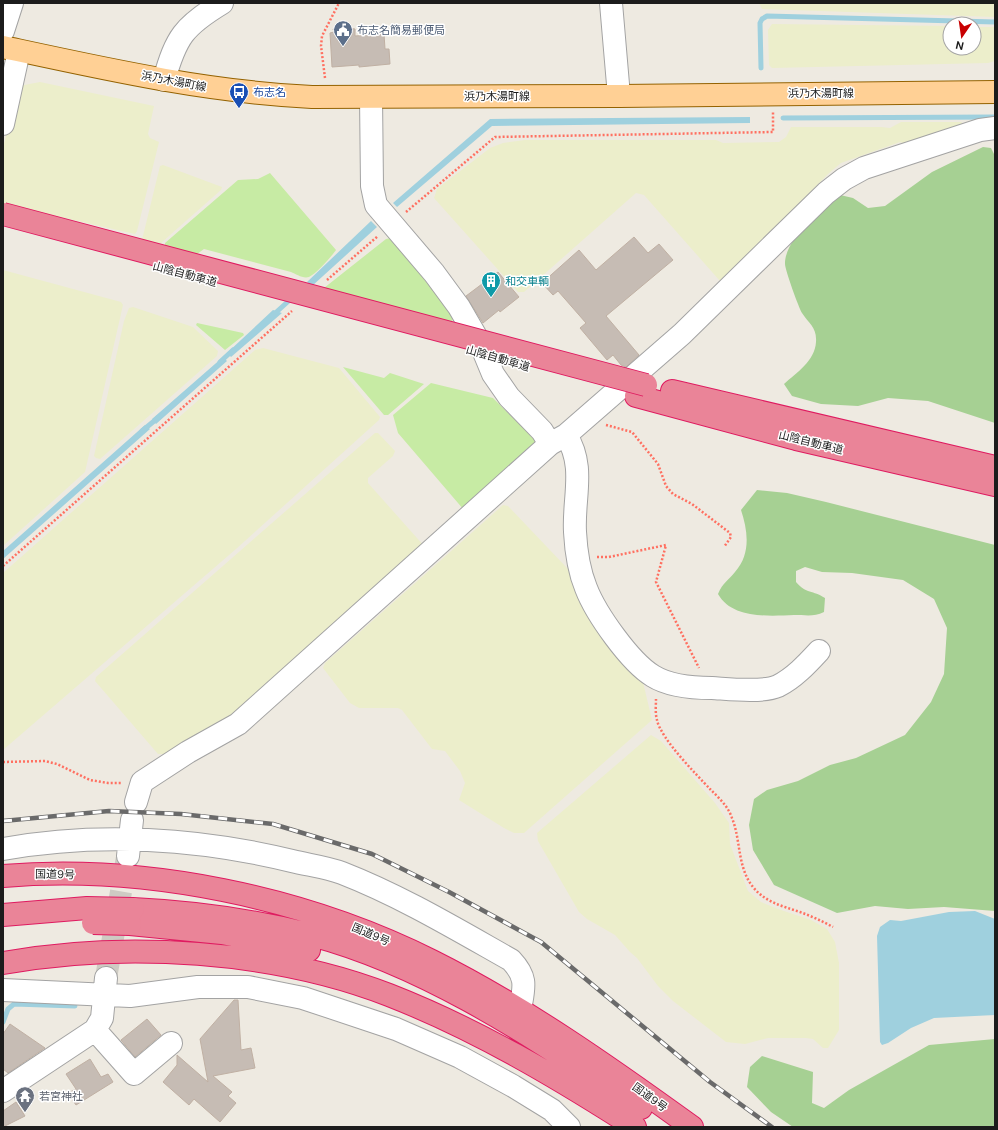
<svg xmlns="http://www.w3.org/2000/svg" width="998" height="1130" font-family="'DM Sans','Noto Sans JP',sans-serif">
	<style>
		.farmland { fill: #eceecb }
		.grass { fill: #c7eba4 }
		.forest { fill: #a6d093 }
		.water { fill: #9fd0de }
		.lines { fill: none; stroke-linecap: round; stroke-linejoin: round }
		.stream { stroke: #9fd0de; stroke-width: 5 }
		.building { fill: #c6bcb4; stroke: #c0b0a3 }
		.minor-tunnel { stroke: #cecbc3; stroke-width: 22; stroke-dasharray: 22 11; stroke-linecap: butt }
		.minor-casing { stroke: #a3a3a3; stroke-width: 24 }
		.major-casing { stroke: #946200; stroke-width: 24 }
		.highway-casing { stroke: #df1b60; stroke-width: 24 }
		.path { stroke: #ff7061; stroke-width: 2.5; stroke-dasharray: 2 2; stroke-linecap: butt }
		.minor { stroke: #fff; stroke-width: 22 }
		.major { stroke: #ffd095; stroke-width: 22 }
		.highway { stroke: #ea8498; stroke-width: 22 }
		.rail-casing { stroke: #6a6a6a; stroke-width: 4.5 }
		.rail { stroke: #fff; stroke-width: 3; stroke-dasharray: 9; stroke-linecap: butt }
		.highway-bridge-casing { stroke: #df1b60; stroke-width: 24; stroke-linecap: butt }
		.highway-bridge { stroke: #ea8498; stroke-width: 22 }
		.labels { text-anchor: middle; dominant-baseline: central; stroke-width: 3; stroke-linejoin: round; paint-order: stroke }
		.service-label { font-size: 11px; fill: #4e5e75; stroke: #fff; text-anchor: start }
		.street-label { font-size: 11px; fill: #1c1c1c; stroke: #fff }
		.transit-label { font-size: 11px; fill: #164399; stroke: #fff; text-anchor: start }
		.culture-label { font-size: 11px; fill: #0d838f; stroke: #fff; text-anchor: start }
		.worship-label { font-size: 11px; fill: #5b616d; stroke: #fff; text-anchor: start }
	</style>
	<rect width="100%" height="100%" fill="#eeeae1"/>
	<path class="farmland" d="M759,3H995V17L762,9Z
		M772,24L950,26V48H974V27H995V61L988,63L772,68L769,65L768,30Z
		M40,82L154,106L148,134L150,138L159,142L137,231L135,234L3,204V148L17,90L19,86Z
		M901,122H961L964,124L908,145L900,142L841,163L828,174L723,282L720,281L644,195L636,193L524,292H518L434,198L437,189L490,148L503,143L525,140H716L723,143L779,142L786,137L791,127H881L890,128Z
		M163,165L222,187L221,190L161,243L144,242L142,240L160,166Z
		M3,270L121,302L123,305L85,472L3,546Z
		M133,307L193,327L218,351L217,356L100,459L96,458L94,456L124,321L129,308Z
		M263,348L339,368L380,417L379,420L236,549L3,750V573L255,350Z
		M375,433H378L395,451L393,456L368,478V483L425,547L231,718L166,754H158L95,681L96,677Z
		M503,505L508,506L568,569L580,601L604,636L642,678L652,720L524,833H514L504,828L459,800L465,783L460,771L445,751L432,749L402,710L398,708H359L350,703L323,668L325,663Z
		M651,735L661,741L715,803L729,823L730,844L748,891L761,902L778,909L811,920L827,929L835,942L839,963V1030L828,1048H823L813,1039L806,1038H768L745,1044L726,1042L673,1001L658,986L637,958L630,952L615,935L587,919L579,912L538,841L537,833Z"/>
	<path class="grass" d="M270,173L336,250C332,256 316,274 309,277C303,279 296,274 291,272L204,249L197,254L165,246V243L238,180L258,179Z
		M391,238L453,315L452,323L324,288L386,239Z
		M197,323L243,333L244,335L225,350L196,325Z
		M343,367L384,378L390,373L424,384L388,415H384Z
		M431,383L493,398L534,439L536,444L464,510L398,433L393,415Z"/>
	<path class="forest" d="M983,147L991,148L995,156V423L928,401L888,398L858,406L821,404L792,396L784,384C796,373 815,361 816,342C817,327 809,324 802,313C799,308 785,270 785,264C784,241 822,205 840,195L853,198L868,208L885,206L932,172Z
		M757,490L787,493L826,502L995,545V911L944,907L908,909L875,906L837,913L774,885L753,850L749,825L754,799L767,790L798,781L830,765L856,758L905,735L931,702L944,674L947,628L934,599L903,580L852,573L822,572L805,567L796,571V582C806,594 813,590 825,598L824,612C814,617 806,615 794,615C769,616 732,619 718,594C723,582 728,581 735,572C751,554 748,531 741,510Z
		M995,1039V1127H793L771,1112L747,1087L750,1067L762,1056L813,1072L812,1103L824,1108L849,1090L929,1045Z"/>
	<path class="water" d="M750,117V123L492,126L397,207L393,203L490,119Z
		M371,221L377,227L312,286L307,282Z
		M273,310L282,313L231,357L227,353Z
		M223,357L227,361L156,424L152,419Z
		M145,425L150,429L3,559V551Z
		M975,911L995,919V1015L934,1018L911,1028L888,1043L882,1045L880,1042L877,936L880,927L890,920L901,921L949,912Z"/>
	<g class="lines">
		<path class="stream" d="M761,68L760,23L762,19L767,16L995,22
			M783,118L995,117
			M272,316L293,297
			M220,362L233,350
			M142,431L159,417
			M3,1022L8,1009L14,1004L75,1006"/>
	</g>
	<path class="building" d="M348,28L355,29V36L384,34L385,49H389L390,64L359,67V65L332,67L330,33L334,32L333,29Z
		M634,237L648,253L659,244L673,260L606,316L639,355L626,367L621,365L613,355L607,360L580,328L586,323L558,291L553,295L542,283L579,250L596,270Z
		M498,272L519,297L500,312L499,310L483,323L466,296Z
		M234,1000H238L241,1050L251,1048L255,1068L213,1076L232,1092L228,1096L236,1103L220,1122L194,1099L189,1105L163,1082L177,1065V1055L208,1082L200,1039Z
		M147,1019L161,1035L135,1057L121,1040Z
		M10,1024L45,1048L8,1073L3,1069V1034Z
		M90,1059L101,1077L108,1074L113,1082L76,1105L68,1093L76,1089L66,1074Z
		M16,1102L25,1116L3,1127V1111Z"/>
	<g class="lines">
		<path class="minor-tunnel" d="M106,978L127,857"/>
		<defs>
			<path id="minor" d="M611,3L619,96
				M3,31L12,3
				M164,80C176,37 184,26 222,3
				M371,97L372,186L376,205L434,273L459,307L481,345L493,374L509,397L542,431L550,444
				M3,124L19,51
				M566,435C586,467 573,497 575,532C576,551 579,571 586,588C596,614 630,662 653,676C669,686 693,688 712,688C729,689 762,693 778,686C794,678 807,664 819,651
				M136,802L142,782L188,752L238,724L550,444L566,435L682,334L826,193L844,179L864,168L980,130L995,128
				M3,849C98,832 198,838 292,861C308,865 326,867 342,873C401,896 456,929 511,960C528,978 524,987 520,1010
				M128,856L132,820
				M3,990L130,996L198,987H248L303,998L396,1029L460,1057L513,1086L552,1110L569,1127
				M95,1030L134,1074L171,1043
				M3,1091L95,1030L102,1018L106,978"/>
			<path id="major" d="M3,47C105,69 207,92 312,97L619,96L995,92"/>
			<path id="highway" d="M672,391L995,467
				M636,396L796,439L995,485
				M3,876C145,864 304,897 432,961C524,1007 609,1067 692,1127
				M133,909C193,912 253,920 312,935C432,967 538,1041 641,1108
				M130,924L222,933L309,950
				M3,963C125,941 273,950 389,995C476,1029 557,1077 635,1127"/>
		</defs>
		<use href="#minor" class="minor-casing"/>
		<use href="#major" class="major-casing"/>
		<use href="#highway" class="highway-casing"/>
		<path class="path" d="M325,78L321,46L322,36L339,3
			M406,212L495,137L773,132V112
			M327,280L378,236
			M606,425L632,432L658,464L666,486L673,494L692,504L730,533L731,537L724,547
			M597,557H609L666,545L656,582L699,668
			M3,566L292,311
			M656,699C656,705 655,713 657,720C661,739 696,774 710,789C718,797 728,806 732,818C741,840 737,867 753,887C765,902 782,906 800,912C811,916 822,921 833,927
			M3,762L45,761L57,764L90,780L108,783H122"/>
		<use href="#minor" class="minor"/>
		<use href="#major" class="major"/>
		<use href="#highway" class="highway"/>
		<defs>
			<path id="rail" d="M3,821L109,811L181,814L273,824L372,854L449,892L541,942L710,1082L772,1127"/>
		</defs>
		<use href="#rail" class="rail-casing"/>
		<use href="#rail" class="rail"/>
		<defs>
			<path id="highway-bridge" d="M3,214L646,385
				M3,915L87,908L133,909
				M93,923L130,924"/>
		</defs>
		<use href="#highway-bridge" class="highway-bridge-casing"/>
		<use href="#highway-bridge" class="highway-bridge"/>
	</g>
	<defs>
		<symbol id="civic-pin" viewBox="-11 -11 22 30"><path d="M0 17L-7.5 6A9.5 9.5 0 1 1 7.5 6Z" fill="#5c6f8a" stroke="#fff"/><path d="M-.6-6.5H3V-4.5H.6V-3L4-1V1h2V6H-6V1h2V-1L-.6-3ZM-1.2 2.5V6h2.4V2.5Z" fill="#fff"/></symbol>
		<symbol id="bus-pin" viewBox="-11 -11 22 30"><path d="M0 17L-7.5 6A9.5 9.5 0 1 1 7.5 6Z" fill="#1a4fb4" stroke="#fff"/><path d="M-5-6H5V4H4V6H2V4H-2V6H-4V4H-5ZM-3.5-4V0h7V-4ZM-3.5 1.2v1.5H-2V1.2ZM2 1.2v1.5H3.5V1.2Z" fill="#fff"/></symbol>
		<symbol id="building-pin" viewBox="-11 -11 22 30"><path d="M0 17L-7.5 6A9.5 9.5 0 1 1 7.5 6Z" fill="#0f9aa8" stroke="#fff"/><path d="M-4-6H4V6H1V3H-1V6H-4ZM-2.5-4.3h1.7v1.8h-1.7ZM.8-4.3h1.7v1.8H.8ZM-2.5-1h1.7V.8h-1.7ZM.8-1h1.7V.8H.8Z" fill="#fff"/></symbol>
		<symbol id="temple-pin" viewBox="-11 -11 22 30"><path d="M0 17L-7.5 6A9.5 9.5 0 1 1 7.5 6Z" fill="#6b7280" stroke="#fff"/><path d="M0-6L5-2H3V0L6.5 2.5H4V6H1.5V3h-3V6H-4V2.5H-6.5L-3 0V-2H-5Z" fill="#fff"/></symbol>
	</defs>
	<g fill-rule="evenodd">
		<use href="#civic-pin" x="332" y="19" width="22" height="30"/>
		<use href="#bus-pin" x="228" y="81" width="22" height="30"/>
		<use href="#building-pin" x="480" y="270" width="22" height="30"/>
		<use href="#temple-pin" x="14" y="1085" width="22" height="30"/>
	</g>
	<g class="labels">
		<g class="service-label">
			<text x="357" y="30">布志名簡易郵便局</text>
		</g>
		<g class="street-label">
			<text transform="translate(174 81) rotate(11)">浜乃木湯町線</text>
			<text x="821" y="93">浜乃木湯町線</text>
			<text x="497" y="96">浜乃木湯町線</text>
			<text transform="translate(185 274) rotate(15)">山陰自動車道</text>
			<text transform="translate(498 358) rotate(16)">山陰自動車道</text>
			<text transform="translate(811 442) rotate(14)">山陰自動車道</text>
			<text transform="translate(55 874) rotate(1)">国道9号</text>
			<text transform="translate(371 934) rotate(23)">国道9号</text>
			<text transform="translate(650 1097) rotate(36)">国道9号</text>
		</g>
		<g class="transit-label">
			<text x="253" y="92">布志名</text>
		</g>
		<g class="culture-label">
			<text x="505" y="281">和交車輌</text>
		</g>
		<g class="worship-label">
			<text x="39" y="1096">若宮神社</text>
		</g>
	</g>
	<rect width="998" height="1130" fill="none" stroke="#1c1c1c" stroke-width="8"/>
	<g transform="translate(962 36) rotate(193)"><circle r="19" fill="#ffffff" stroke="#a4a4a4"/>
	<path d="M0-3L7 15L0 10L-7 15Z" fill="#c80001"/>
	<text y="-6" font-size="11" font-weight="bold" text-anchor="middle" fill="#1c1c1c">N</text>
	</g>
</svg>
